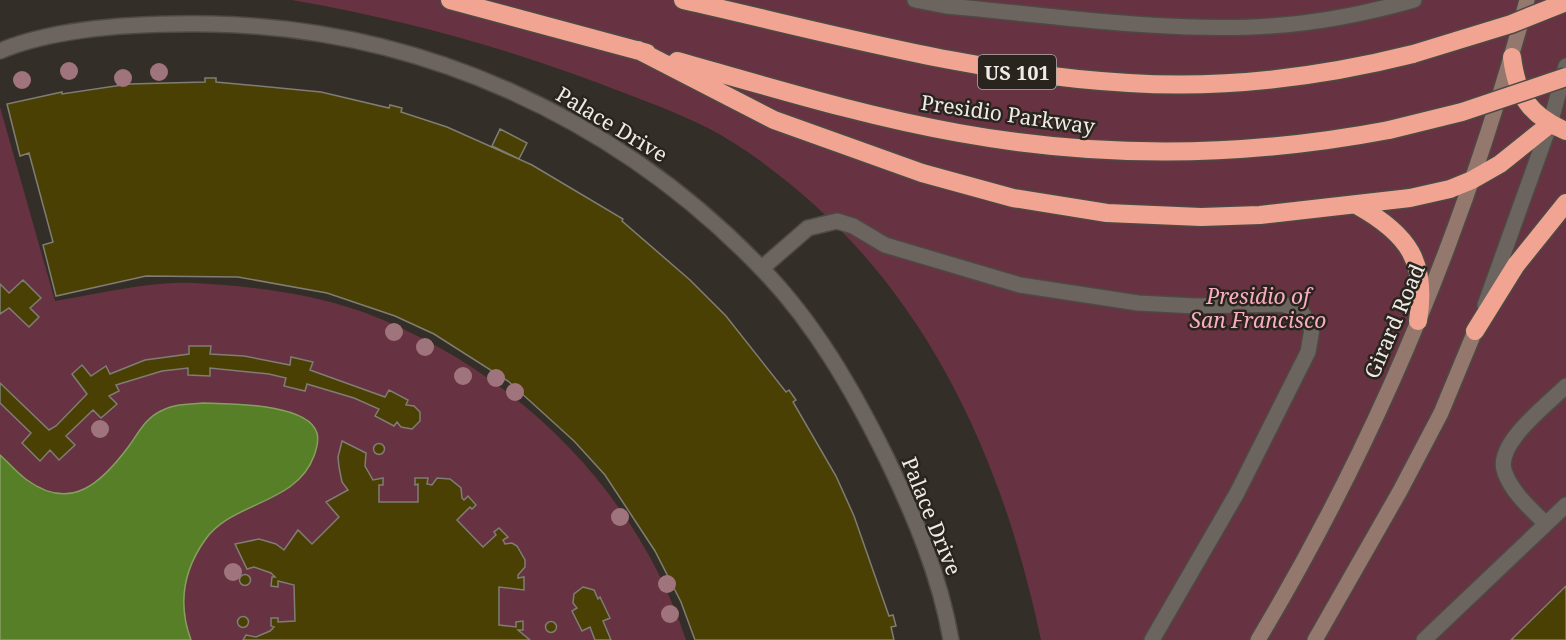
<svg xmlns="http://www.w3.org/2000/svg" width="1566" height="640" font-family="'Noto Serif',serif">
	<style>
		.green { fill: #673342 }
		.water { fill: #577f28; stroke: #859f61; stroke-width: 1.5 }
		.building { fill: #4a4003; stroke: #7f7d74; stroke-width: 1.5 }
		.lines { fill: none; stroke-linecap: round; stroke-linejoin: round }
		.service-casing { stroke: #4e4944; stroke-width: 18 }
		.minor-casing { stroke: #4e4944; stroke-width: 18 }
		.tertiary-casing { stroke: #4e4944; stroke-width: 18 }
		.secondary-casing { stroke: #4e4944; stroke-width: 18 }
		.motorway-casing { stroke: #4e4944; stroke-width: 21 }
		.service { stroke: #6c655f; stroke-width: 15 }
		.minor { stroke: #6c655f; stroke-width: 15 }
		.tertiary { stroke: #6c655f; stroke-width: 15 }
		.secondary { stroke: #94786e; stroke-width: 15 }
		.motorway { stroke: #f0a491; stroke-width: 18 }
		.motorway-bridge-casing { stroke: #4e4944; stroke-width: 21; stroke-linecap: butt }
		.motorway-bridge { stroke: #f0a491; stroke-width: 18 }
		.tree { fill: #a0747c }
		.labels { text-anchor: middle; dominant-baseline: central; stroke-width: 5; stroke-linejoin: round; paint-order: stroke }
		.shield { fill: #2a241e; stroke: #b4afab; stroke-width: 1.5 }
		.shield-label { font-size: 20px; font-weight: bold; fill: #efebe7 }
		.street-label { font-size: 21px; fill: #efebe7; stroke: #2a241e }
		.park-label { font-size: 21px; font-style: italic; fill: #f9adc0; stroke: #2a241e }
	</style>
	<rect width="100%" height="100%" fill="#342e28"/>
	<path class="green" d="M292,0H1566V640H1041C999,440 911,257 734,143C702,122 663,108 627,94C519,51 407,20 292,0Z
		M0,107L55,301C100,294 148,281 194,283C250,286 310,293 363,312C512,368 636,488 686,640H0Z"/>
	<path class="water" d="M203,403C230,404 308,403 317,433C319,441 317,448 314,456C296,505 232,501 205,540C183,571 178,605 191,640H0V455C9,463 17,473 27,480C72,513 103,481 129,446C139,432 146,417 163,410C175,404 190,404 203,403Z"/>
	<path class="building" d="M205,78H216V82L321,92L389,108L390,105L402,108L401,112L447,127L532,165L623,219L622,221L690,280L726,316L786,392L789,390L796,400L793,402L836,476L854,516L889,616L893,615L896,626L891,627L894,640H695L681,602L655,551L605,475L574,441L508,381L434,334L395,316L327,293L238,277L146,276L56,296L43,245L53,242L29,153L20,156L7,104L62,92V94L129,84L205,82Z
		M500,129L527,143L519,159L492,146Z
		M23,280L41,298L30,308L39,317L29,327L9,308L0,314V284L9,293Z
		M189,346H211L210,354L244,356L290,365L291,357L313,362L310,370L385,397L389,390L408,400L406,405L414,406L420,412V421L412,429L401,427L397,422L394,426L375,416L379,409L354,398L307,384L305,391L284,386L286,378L269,374L210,368V376L188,375V368L162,371L116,385L119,391L109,396L117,404L101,418L93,410L66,436L75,445L59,460L50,450L40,461L22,443L31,433L0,403V383L49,430L56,426L87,394L72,374L82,365L91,376L106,366L110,374L145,360L189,354Z
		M342,441L366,453L365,466L373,480L383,478V485H379V502H418V484L415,485V478H428L427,484L432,485L437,478L450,479L461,488L462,498L464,500L468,496L476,505L472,509L470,507L457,520L483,547L496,535L494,532L499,528L508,537L503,540L505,544L512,543L517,546L525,560V567L518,575V578L524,577V590L499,587V625L516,627V622L523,621V630H518L530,640H243L246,635L256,637L270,631L274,627L271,626V618H278V622L295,621L294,585L278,581V587L271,586L272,577H275L271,573L254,567L247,569L235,544L259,539L276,544L284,550L298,530L312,544L339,517L326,502L348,490L342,482L339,467L338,457Z
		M373.5 449a5.5 5.5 0 1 1 11 0a5.5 5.5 0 1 1-11 0Z
		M239.5 580a5.5 5.5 0 1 1 11 0a5.5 5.5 0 1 1-11 0Z
		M1566,586V640H1511Z
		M583,587L594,590L598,599L600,597L610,618L603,621L611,640H595L590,627L582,631L572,611L577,608L573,603L574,594Z
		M237.5 622a5.5 5.5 0 1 1 11 0a5.5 5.5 0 1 1-11 0Z
		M545.5 627a5.5 5.5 0 1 1 11 0a5.5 5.5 0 1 1-11 0Z"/>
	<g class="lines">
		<defs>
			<path id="service" d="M915,0L946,6C1050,15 1167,33 1270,26C1319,23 1368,13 1414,0
				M762,268L808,228L837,221L853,226L885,245L1020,285L1138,303L1195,306L1282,304L1301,311L1312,329L1308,352L1237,493L1152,640
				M1566,386C1547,405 1493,445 1505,473C1513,494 1531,509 1546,524L1566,505
				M1424,640L1546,524"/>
			<path id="minor" d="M0,51C60,26 147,23 211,24C420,28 617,118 761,268C814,322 853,390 886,457C914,515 940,576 951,640"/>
			<path id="tertiary" d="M1485,305L1550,124L1566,66"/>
			<path id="secondary" d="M1258,640C1377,441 1467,224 1527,0
				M1315,640L1400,491L1441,413L1475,331"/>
			<path id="motorway" d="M450,0L647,53
				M683,0C830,33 978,75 1129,83C1224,89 1321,77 1413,54
				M638,50L774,120L922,173L1013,198L1107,213L1201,217L1260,215L1410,198L1450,189L1472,180L1500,164L1550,124
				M1512,57C1517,96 1529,115 1566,131
				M677,61C770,87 863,116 959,133C1102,159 1247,157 1389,130
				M1358,206C1408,234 1428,262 1418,321
				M1475,331L1516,265L1566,203"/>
		</defs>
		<use href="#service" class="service-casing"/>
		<use href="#minor" class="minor-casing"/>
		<use href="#tertiary" class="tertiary-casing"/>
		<use href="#secondary" class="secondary-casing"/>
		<use href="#motorway" class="motorway-casing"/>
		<use href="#service" class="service"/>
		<use href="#minor" class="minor"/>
		<use href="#tertiary" class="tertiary"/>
		<use href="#secondary" class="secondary"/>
		<use href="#motorway" class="motorway"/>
		<defs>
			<path id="motorway-bridge" d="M1413,54L1511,24L1566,2
				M1389,130L1462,112L1566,77"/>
		</defs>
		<use href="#motorway-bridge" class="motorway-bridge-casing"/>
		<use href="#motorway-bridge" class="motorway-bridge"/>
	</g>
	<g class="tree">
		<circle cx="69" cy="71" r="9"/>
		<circle cx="159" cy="72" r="9"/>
		<circle cx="123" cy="78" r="9"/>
		<circle cx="22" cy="80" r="9"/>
		<circle cx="394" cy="332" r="9"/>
		<circle cx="425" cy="347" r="9"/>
		<circle cx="463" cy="376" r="9"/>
		<circle cx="496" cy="378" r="9"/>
		<circle cx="515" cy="392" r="9"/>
		<circle cx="100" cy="429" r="9"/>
		<circle cx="620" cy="517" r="9"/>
		<circle cx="233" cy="572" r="9"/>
		<circle cx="667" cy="584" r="9"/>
		<circle cx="670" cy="614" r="9"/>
	</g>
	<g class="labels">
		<rect class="shield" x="978" y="55" width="78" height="34" rx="4.5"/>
		<g class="shield-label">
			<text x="1017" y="72">US 101</text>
		</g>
		<g class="street-label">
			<text transform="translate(1008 114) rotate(8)">Presidio Parkway</text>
			<text transform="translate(612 124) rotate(31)">Palace Drive</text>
			<text transform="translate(1394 321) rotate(-67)">Girard Road</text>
			<text transform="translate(932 516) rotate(68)">Palace Drive</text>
		</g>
		<g class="park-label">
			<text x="1258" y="296">Presidio of<tspan x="1258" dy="24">San Francisco</tspan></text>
		</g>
	</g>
</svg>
